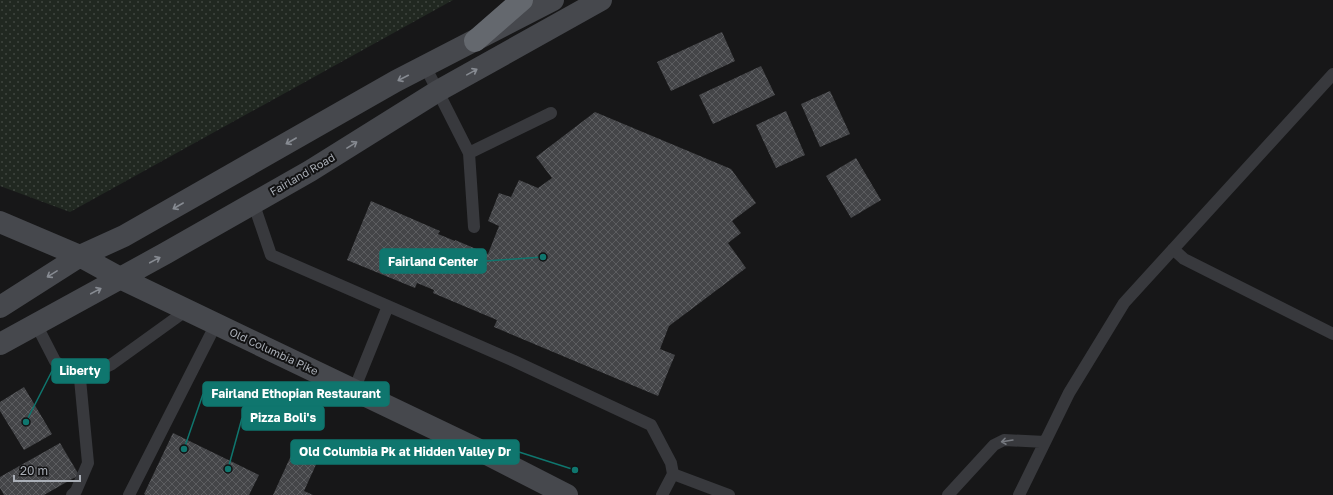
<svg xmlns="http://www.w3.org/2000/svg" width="1333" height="495" font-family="'Golos Text',sans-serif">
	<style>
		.grass { fill: url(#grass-dots) }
		.building { fill: url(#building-cross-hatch) }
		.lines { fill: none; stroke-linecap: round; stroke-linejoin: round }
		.lane { stroke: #38393d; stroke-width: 12 }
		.secondary { stroke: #46484d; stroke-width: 22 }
		.highway { stroke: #64686e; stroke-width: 22 }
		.oneway { stroke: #878b92 }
		.oneway2 { stroke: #777a80 }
		.labels { text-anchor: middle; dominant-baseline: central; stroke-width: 4; stroke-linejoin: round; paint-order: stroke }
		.street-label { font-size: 11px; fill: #aaafb7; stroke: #121213 }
		.leader { fill: none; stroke: #0f766e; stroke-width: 1.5 }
		.callout-dot { fill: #0f766e; stroke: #121213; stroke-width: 1.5 }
		.callout { fill: #0f766e; stroke: #0f766e; stroke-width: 1.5 }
		.callout-label { font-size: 12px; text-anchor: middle; font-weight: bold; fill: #fff }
	</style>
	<defs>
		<pattern id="grass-dots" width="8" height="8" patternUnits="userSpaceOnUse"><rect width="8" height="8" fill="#212821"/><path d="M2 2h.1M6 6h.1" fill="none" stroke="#3f453f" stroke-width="1.8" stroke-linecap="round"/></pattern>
		<pattern id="building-cross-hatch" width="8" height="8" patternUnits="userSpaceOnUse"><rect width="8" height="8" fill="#444548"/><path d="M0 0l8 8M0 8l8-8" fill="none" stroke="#5c5d60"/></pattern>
	</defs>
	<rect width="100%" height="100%" fill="#171718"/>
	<path class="grass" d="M0,0H453L70,212L0,186Z"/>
	<path class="building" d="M722,32L735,61L671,91L657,62Z
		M761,66L775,95L713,124L699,95Z
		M830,91L850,134L820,147L801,104Z
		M786,111L805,155L776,168L756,125Z
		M595,112L731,169L756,203L732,221L741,233L728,243L746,268L669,326L660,349L675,355L658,396L494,327L497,320L433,293L434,290L417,283L415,288L347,260L371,201L440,231L438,234L455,241V240L488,254L499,226L488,221L499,193L511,197L519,180L538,188L552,178L536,157Z
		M856,158L881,200L851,218L826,176Z
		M24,387L52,434L24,450L0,411V402Z
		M173,433L259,475L249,495H146L144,494Z
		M60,443L79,475L44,495H4L0,488V477Z
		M295,447L319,458L304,491L313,495H273Z"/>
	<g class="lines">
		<path class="lane" d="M425,66L469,153
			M253,202L271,255L514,361L651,425L671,463L673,474
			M474,227L469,153L551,113
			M1173,249L1184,259L1333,334
			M36,324L55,361L80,379L112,364L187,310
			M354,390L388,306
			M72,495L76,491L88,463L80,379
			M129,495L216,324
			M662,495L673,474L729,495
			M948,495L994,445L1004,440L1045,442
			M1019,495L1069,393L1124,303L1333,74"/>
		<path class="secondary" d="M0,222L80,256L120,278L477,449L567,495
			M0,307L80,256L124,236L396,81L553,0
			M0,344L166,253L310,171L438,91L601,0"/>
		<path class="highway" d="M475,41L522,0"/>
	</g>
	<defs><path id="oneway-shaft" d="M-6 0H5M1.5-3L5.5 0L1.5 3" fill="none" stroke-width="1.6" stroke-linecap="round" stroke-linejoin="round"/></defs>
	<g class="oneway">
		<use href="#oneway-shaft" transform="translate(472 72) rotate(-29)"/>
		<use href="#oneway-shaft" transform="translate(403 78) rotate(153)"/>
		<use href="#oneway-shaft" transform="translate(291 141) rotate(150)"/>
		<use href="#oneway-shaft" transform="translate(352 145) rotate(-32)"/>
		<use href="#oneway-shaft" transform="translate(178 206) rotate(150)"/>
		<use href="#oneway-shaft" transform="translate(155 260) rotate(-28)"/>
		<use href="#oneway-shaft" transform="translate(52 274) rotate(148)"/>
		<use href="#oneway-shaft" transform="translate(96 291) rotate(-28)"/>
	</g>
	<use class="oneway2" href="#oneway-shaft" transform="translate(1007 441) rotate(171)"/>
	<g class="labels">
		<g class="street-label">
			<text transform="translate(302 174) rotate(-30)">Fairland Road</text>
			<text transform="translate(274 351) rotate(25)">Old Columbia Pike</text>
		</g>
	</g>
	<path class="leader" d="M543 257L486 261M26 422L52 371M184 449L203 394M228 469L242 418M575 470L519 452"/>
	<g class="callout-dot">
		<circle cx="543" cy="257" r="4"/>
		<circle cx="26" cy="422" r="4"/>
		<circle cx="184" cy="449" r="4"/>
		<circle cx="228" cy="469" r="4"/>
		<circle cx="575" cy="470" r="4"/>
	</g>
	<g class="callout">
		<rect x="380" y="249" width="106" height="24" rx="4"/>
		<rect x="52" y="359" width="57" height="24" rx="4"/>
		<rect x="203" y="382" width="186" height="24" rx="4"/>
		<rect x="242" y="406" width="82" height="24" rx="4"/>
		<rect x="291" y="440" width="228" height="24" rx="4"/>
	</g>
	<g class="callout-label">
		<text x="433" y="266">Fairland Center</text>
		<text x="80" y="375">Liberty</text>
		<text x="296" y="398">Fairland Ethopian Restaurant</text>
		<text x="283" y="422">Pizza Boli's</text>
		<text x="405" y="456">Old Columbia Pk at Hidden Valley Dr</text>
	</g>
	<path d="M14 475v6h66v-6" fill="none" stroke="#aaafb7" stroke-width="2"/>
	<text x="20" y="475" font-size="12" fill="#aaafb7" stroke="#121213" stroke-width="3" paint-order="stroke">20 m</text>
</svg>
